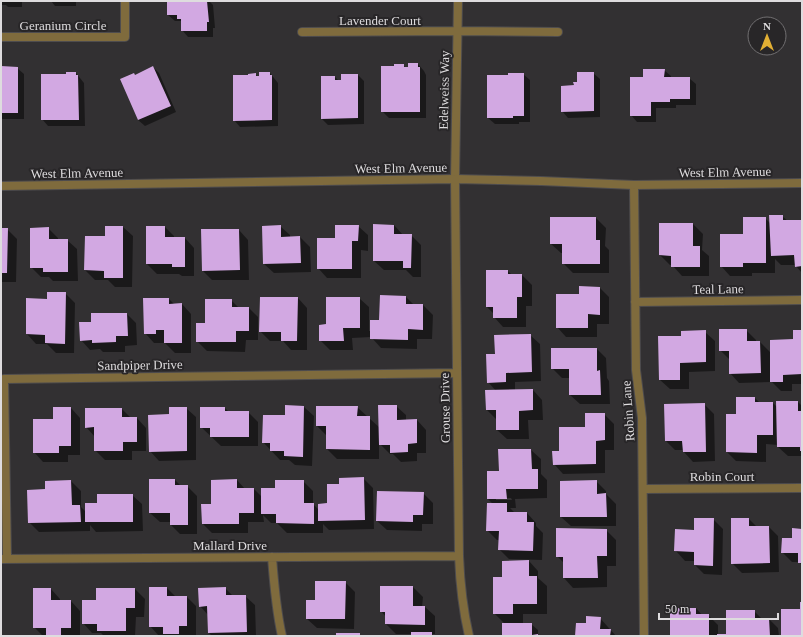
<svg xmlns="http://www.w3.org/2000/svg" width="803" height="637" font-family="Georgia,serif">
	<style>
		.shadow { fill: #0007; fill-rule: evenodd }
		.building { fill: #d2a8e2 }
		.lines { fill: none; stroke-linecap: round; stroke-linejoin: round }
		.minor-casing { stroke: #4e4c4e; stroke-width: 10 }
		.tertiary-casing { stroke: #4e4c4e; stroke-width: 10 }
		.minor { stroke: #7f6b3d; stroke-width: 8 }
		.tertiary { stroke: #7f6b3d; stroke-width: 8 }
		.labels { text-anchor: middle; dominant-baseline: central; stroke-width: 4; stroke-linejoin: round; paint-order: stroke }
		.street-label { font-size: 13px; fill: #dedcde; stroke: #282628 }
	</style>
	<rect width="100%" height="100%" fill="#323032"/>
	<path class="shadow" d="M1,1H22V7H8L6,5H1Z
		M51,1H76V6H55Z
		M168,1H209L213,5L215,28H213V37H188L182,30V21H175L168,15Z
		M393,1H410V2Z
		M418,64L424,71L426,75V118H389L382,111L403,65L406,68Z
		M1,67L17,68L24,74V119H1Z
		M153,67L159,73L176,112L145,126L138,120L136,76Z
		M664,70L671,76V78H689L696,84V105H676V108H656V122H637L631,115L644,78Z
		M76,73L84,83L85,126H48L42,119L67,75Z
		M270,73L278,83V126L240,127L234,120L255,74L258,77Z
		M593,73L600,79V117L568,118L562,111L575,86Z
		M523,74L530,80V122H519V124H495L488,118L509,76Z
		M358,75L364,81V124L328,125L322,119L335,77L339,81Z
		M782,216L788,221H802V273L795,265H781L775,259V273H752V276H730L721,266L744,235L765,218L771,224Z
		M596,218L606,228L605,246L609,250V273H573L563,263V253H561L551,244Z
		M660,224H693L703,234L702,250L709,256V276H682L672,265H670L660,255Z
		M394,225L403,235H411L421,245V277H413L406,270H384L374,261Z
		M280,226L290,235V238L300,237L310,247L311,272L274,273L264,264Z
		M358,226L368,235V251L361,250V278H327L318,268Z
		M106,227H123L133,236L132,287H115L108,280H95L85,270L86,237H106Z
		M147,227H165L174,236V238H185L194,248V276H182L179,274H157L147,264Z
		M48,228L58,238V240H67L77,249L78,281H53L49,277H41L31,267Z
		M1,229H7L17,239L16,282H1Z
		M239,230L248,240L249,280H212L203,271Z
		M508,271L512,275H522L532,285V306H526V327H503L494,317V314L487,307Z
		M600,288L609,297V324H597V337H566L557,327L580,295Z
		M65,293L75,303L74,353H56L47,344H36L27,334V299L48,300Z
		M406,297L414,305H423L433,315L432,339H417V349L381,348L371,337L352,338L353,350H330L320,340L327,325L359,298L369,307V331H371Z
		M298,298L307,308V350H291L283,341H270L260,331Z
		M169,299L174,304H182L191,314V353H175L165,343H154L145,333Z
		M231,300L239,308H249L258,317V340H246L245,352L207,351L197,341L206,324Z
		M127,314L136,323L137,345L125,346V352H103L100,349L90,350L81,340L92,323Z
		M746,330L756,340V342H760L771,353L794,340L802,331V384H792V391H781L770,380V382L739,383L730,373V360L720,350Z
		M705,332L715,341V371L689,372V389H670L660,380L682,337Z
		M530,335L540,344L541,381L515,382V390H533L542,400L543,420H528L529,439H507L497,430L496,419L487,410L496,391L488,382L496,355Z
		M597,349L606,358L607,378L609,381L610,404H580L570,395V378H562L552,368Z
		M755,398L760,403H773L777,407L798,402L802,406V456H788L778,447V445L766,444V462L736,461L727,452L737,415Z
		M704,404L714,414L715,461L693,462L684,452V450H675L666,441Z
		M396,406L406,415V421L417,420L426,430V453H417V461L401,462L393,454H390L379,443V459H337L327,449V436L317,426L357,407L380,428Z
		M304,407L314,416L312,466L295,465L289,460H280L263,442L286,416Z
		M71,408L80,418V455H68V462H43L34,452L54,420Z
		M186,408L196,417V460L159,461L150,451L170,415Z
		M225,408L229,412H248L258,422V446H221L201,427Z
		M122,409L131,418H137L146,428V451H132V460H105L95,450V437L86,427Z
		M604,414L614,424V450H605V473L563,474L554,464L586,428Z
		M531,450L541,459V474L547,480V498L515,499L516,508H510L515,513H527L536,523V526L543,533L542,560L509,559L499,549V540H497L487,530L493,504L488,499L500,472ZM496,498H511L512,500H496Z
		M363,478L373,488L374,529L329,530L323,524V533H287L277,523H271L263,515L264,522H248V533H212L203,524L212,505L237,480L245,489H254L262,497L276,489L303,481L313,491V504L319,510L328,504L340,485Z
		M175,480L181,486H187L197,496V534H180L171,525V522H160L150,513Z
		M71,481L81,491V507L86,512L98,504L132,495L142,504L143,531L96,532L90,525V531L39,532L29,522L46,490Z
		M596,481L606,491V494L616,504V526H571L561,517Z
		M423,493L433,503V524H422V531L387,530L377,521Z
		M713,519L723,529L722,575L704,574L695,565V561H685L676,551L695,531Z
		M749,519L757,527H769L778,536L779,572L742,573L732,563Z
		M606,530L616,540V566H607V587L573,588L564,578V563L557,556Z
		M802,530V565L799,562H792L782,552Z
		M529,561L538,571V578L547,586V614H523V624H531L538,630V636H503L505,624L494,613L503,578Z
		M345,582L355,592L354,629L317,628L307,619L316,601Z
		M413,587L423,597L422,607H425L435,616V634H432L434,636H412V634H396L386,624V617L381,611Z
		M150,588H167L176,597H187L196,606V635L159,636L150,626Z
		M225,588L233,596H245L255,605L256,636H212L209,633L208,615L200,606Z
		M51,589L60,599V601H71L80,611V636H43L34,627Z
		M135,589L145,599L144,617H136L135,636H104L101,633H92L83,623L97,601Z
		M696,608L702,615H708L718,625V635H727L754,611L762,619H769L778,628L779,636H671Z
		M600,618L616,636H576Z"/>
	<path class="building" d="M167,1H207L209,22H207V31H181V19H177V15H167Z
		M408,63H418V67H420V112H381V66H394V64H404V67H408Z
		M1,66L18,67V113H1Z
		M153,66L171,106L138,120L120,79L134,73L135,75Z
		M643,69H665L664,77H690V99H670V102H651V116H630V77H643Z
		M66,72H76V75H78L79,120H41V74H66Z
		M259,72H270V75H272V120L233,121V75H248V74L256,73V76H259Z
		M577,72H594V111L561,112V86L574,85L573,82H577Z
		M508,73H524V116H513V118H487V75H508Z
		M341,74H358V118L321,119V76H335V80H341Z
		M769,215H783V220H802V266L795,267L794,255L771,256Z
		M550,217H596V240H600V264H562V244H550Z
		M743,217H766V263H743V267H720V234H743Z
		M659,223H693V246H700V267H671V256L659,255Z
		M373,224L394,225V234H412L411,268H403V261H373Z
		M281,225V237L300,236L301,263L263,264L262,226Z
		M335,225H359L358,241H352V269H317V238H335Z
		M105,226H123V278H104V271L84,270L85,236H105Z
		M146,226H165V237H185V267H172V264H146Z
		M49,227V239H68V272H43V268H30V228Z
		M1,228H8L7,273H1Z
		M201,229H239L240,270L202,271Z
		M486,270H508V274H522V297H517V318H493V307H486Z
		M579,286L600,287V315L588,314V328H556V294H579Z
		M47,292H66L65,344L45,343V335L26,334V298L47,299Z
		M380,295L406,296V304H423V330L408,329V340L370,339V320H379Z
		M260,297H298L297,341H281V332H259Z
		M326,297H360V328H343L344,341H319V325L326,324Z
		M143,298H169V304L182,303V343H164V330H156V334H144Z
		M205,299H232V307H249V331H236V342H196V323H205Z
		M91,313H127L128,336H116V342L92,343V340L80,341L79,322H91Z
		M719,329H747V341H760L761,373L729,374V351H719Z
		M706,330V362L680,363V380H659L658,336H681V331Z
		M793,330H802V374L783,375V382H770V340L793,339Z
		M531,334L532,372L506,373V382L487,383L486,354H495L494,335Z
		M551,348H597V371L600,370L601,395H569V369H551Z
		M533,389V410L519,411V430H496V410H486L485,390Z
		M736,397H755V402H773V435H757V453L726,452V414H736Z
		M776,401H798V411H802V451H800V447H777Z
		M705,403L706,452H683L682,441H665L664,404Z
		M285,405L304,406L303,457L284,456V451H270V443H262L263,415H285Z
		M378,405H397V420L417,419V443L408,444V452L390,453V445H379Z
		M316,406H358L357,416H370V450L326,449V426H316Z
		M53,407H71V446H59V453H33V419H53Z
		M169,407H187V451L149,452L148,415L169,414Z
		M200,407H225V411H249V437H210V428H200Z
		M85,408H122V417H137V442H123V451H94V427L85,428Z
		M585,413H605V440L596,441V464L553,465L552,451H559V427H585Z
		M498,449H531L532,469H538V489H506L507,499H487V471H499Z
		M364,477L365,520L318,521V504L327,503V484H339V478Z
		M149,479H175V485H188V525H170V513H149Z
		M237,479V488H254V513H239V524H202L201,504H211V480Z
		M71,480L72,505H80L81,522L28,523L27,490L45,489V481Z
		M275,480H304V503H314V524L276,523V514H261V488H275Z
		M597,480V494L606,493L607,517H560V481Z
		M377,491L424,492L423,515H413V522L376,521Z
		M97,494H133V522H85V503H97Z
		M487,503H507V512H527V522H534L533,551L498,550L499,531H486Z
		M694,518H714L713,566L694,565V552L674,551L675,529L694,530Z
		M731,518H749V526H769L770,563L731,564Z
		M556,528L607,529V556H597L598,578H563V557H556Z
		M792,528L802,529V563H798V553H781L782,538H792Z
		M529,560V576H537V604H513V614H493V577H502V561Z
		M315,581H346L345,619H306V600H315Z
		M380,586H413V606H425V625L385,624V612H380Z
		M149,587H167V596H187V626H179V634H163V627H149Z
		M226,587V595H246L247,632L208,633L207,606L199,607L198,588Z
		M33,588H51V600H71V628H61V635H46V628H33Z
		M96,588H135V608H126V631H97V624H82V600H96Z
		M800,602H802V636H781V609H800Z
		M670,608H696V614H709V636H670Z
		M726,610H755V618H769L770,636H717V634H726Z
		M586,616L601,617L600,629H611L610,636H575L576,623H586Z
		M502,623H532V635L538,634V636H502Z
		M411,632H432V636H411Z
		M336,633H360V636H336Z"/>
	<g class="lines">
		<defs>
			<path id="minor" d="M458,1L455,179L459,556C460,583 463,610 469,636
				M302,32L457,31L558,32
				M1,37H125V1
				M634,185L636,370L642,418L644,636
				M635,302L802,300
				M643,489L802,488
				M272,557C274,584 276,610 282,636
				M1,559L459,556
				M7,559L4,379L457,373"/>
			<path id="tertiary" d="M1,186L455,179L541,181L634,185L802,183"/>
		</defs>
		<use href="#minor" class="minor-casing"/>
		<use href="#tertiary" class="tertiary-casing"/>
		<use href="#minor" class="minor"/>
		<use href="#tertiary" class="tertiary"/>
	</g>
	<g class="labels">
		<g class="street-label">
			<text x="380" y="20">Lavender Court</text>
			<text x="63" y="25">Geranium Circle</text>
			<text transform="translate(444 90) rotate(-89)">Edelweiss Way</text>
			<text transform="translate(401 168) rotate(-1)">West Elm Avenue</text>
			<text transform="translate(725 172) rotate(-1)">West Elm Avenue</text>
			<text transform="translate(77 173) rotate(-1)">West Elm Avenue</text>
			<text transform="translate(718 289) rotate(-1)">Teal Lane</text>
			<text transform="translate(140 365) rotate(-1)">Sandpiper Drive</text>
			<text transform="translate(445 408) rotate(-91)">Grouse Drive</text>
			<text transform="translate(628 411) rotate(-94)">Robin Lane</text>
			<text x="722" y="476">Robin Court</text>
			<text x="230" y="545">Mallard Drive</text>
		</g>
	</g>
	<rect width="803" height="637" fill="none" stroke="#dedcde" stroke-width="4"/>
	<g transform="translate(767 36)"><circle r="19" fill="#282628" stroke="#716f71"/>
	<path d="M0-3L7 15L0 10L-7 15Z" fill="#e1af34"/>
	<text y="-6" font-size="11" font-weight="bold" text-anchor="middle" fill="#dedcde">N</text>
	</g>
	<path d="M659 613v6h119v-6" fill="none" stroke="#dedcde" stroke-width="2"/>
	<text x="665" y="613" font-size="12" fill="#dedcde" stroke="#282628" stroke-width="3" paint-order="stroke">50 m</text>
</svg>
